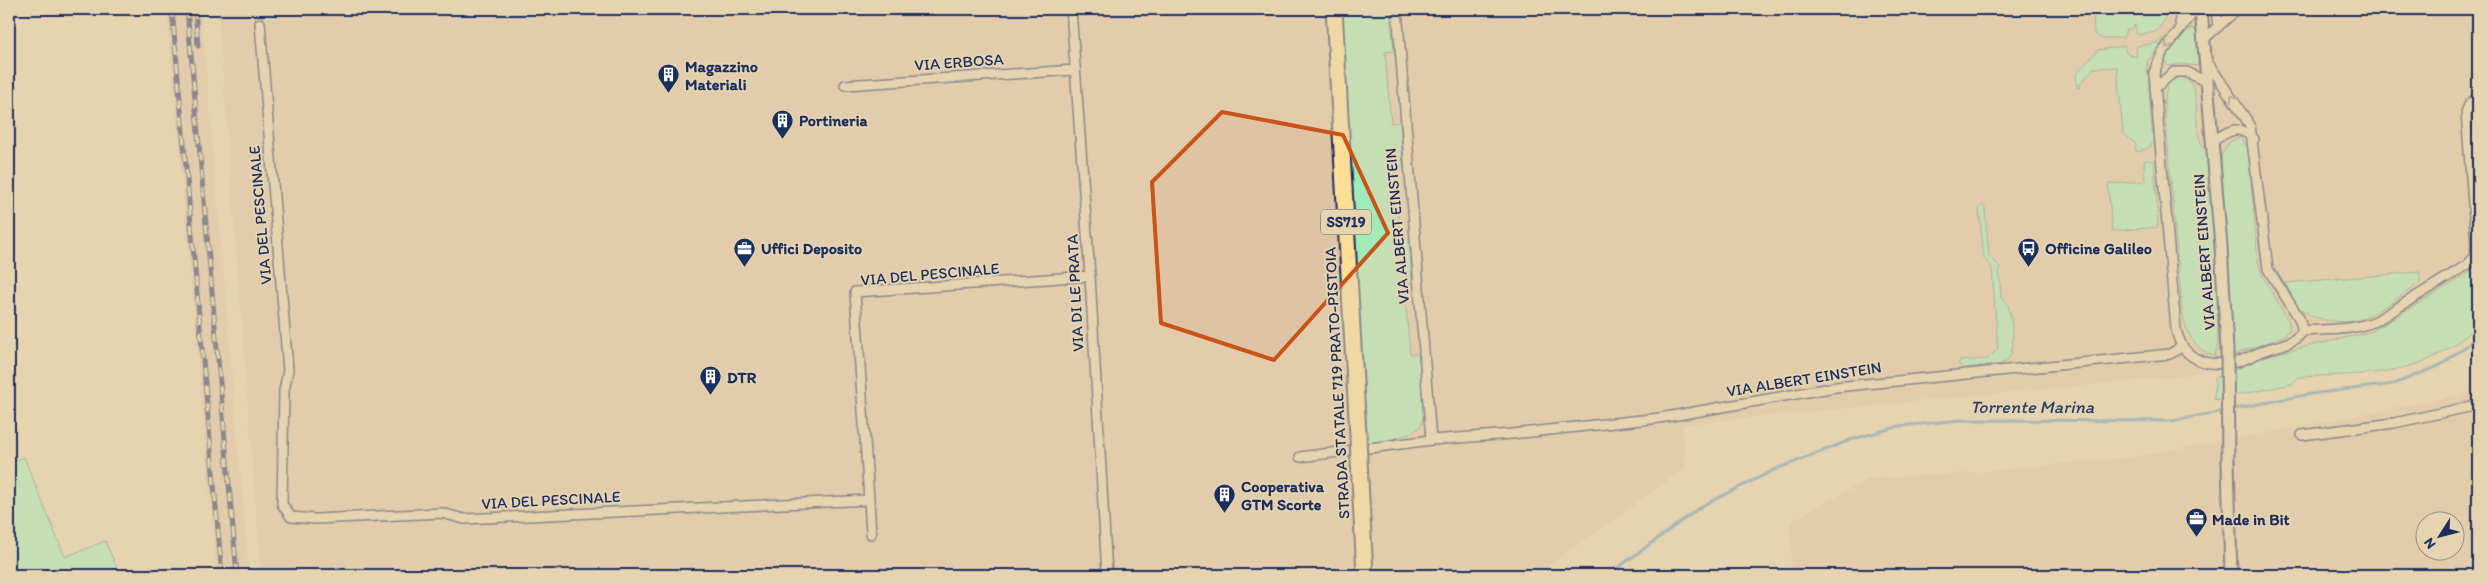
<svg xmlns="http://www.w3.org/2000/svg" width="2487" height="584" font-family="Itim,sans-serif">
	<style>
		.built { fill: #dec4a4; fill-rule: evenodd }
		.green { fill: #a1eab9; stroke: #5e8c8c }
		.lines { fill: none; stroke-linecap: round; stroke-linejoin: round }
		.stream { stroke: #6398b8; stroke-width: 3 }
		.minor-casing { stroke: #1b2f5e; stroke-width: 12 }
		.tertiary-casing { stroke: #1b2f5e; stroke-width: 15 }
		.trunk-casing { stroke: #1b2f5e; stroke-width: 19 }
		.minor { stroke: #e6d3b0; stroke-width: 9 }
		.tertiary { stroke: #e6d3b0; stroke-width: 11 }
		.trunk { stroke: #fdde96; stroke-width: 15 }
		.rail-casing { stroke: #1b2f5e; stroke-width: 5 }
		.rail { stroke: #e6d3b0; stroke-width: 3; stroke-dasharray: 9; stroke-linecap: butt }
		.tertiary-bridge-casing { stroke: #1b2f5e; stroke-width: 15; stroke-linecap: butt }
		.trunk-bridge-casing { stroke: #1b2f5e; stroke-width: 19; stroke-linecap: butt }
		.tertiary-bridge { stroke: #e6d3b0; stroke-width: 11 }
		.trunk-bridge { stroke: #fdde96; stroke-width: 15 }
		.oneway { stroke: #808187 }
		.marked { fill: none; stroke: #c95318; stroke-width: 4; stroke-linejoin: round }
		.labels { text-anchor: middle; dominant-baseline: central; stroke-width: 4; stroke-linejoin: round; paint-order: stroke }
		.shield { fill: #e6d3b0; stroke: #586077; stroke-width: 1 }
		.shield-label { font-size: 15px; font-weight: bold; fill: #1b2f5e }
		.street-label { font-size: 16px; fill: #1b2f5e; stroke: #e6d3b0 }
		.poi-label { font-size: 16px; font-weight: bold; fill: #1b2f5e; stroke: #e6d3b0; text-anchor: start }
		.water-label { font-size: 18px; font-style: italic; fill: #27406d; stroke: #e6d3b0 }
	</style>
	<rect width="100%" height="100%" fill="#e6d3b0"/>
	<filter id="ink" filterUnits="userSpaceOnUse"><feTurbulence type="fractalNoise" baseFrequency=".02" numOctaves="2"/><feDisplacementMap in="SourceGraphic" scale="10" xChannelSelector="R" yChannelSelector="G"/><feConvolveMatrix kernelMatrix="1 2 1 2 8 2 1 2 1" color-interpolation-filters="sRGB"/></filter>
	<g filter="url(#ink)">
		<path class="built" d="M167,9H201L249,575H217Z
			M218,9H2478V269L2380,331L2275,359L2172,377L1682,424L1686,468L1535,575H261Z
			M2478,391V575H1792L1790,522L1869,479L1968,473L2127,458L2294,428ZM2424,522H2454V552H2424Z"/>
		<path class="green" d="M1342,9H1390L1394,51L1385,52L1391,123L1400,122L1403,167L1394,168L1400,239H1409L1412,283L1404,284L1410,354H1418C1419,369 1429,418 1419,428C1412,436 1382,441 1371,443L1367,442V437Z
			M2093,9H2165V20L2156,32L2137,35L2135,25L2130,29H2126L2124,37L2102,39L2094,33Z
			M2194,28L2197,33L2198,66L2183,64L2168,66L2165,61C2169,51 2184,29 2194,28Z
			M2166,37L2147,62L2153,142L2150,147L2139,152L2135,150L2136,144L2123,133L2117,67L2094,68L2080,84L2081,87L2077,88L2076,74L2098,50L2124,46L2126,53L2136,57L2137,46L2156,43Z
			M2179,77C2209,81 2186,134 2207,151L2217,274L2218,344L2215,356C2194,351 2185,330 2182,310L2164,101L2168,83Z
			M2240,137L2248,148L2258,261L2262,275L2289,322L2290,329L2284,336L2233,355L2221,156L2229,142Z
			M2148,160L2154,161L2158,227L2112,231L2108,184L2145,181L2144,161Z
			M1983,205L1985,208L1989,256L1999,266L2001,298L2008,304C2011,319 2020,356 2002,364L1964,368L1959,365V361L1988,359L1998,349L1992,268L1984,258L1979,209Z
			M2478,263V323C2428,379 2368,373 2299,377L2292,384L2214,400L2215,378L2269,355L2371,332L2469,273Z
			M2420,272V282L2417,285C2400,297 2380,311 2361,319C2345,325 2314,321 2301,309C2294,303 2290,291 2285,283Z
			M24,457L65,557L105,541L120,575H9V464Z"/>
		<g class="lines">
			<path class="stream" d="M1608,575L1702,506L1774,470L1853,439L1900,426L1961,420L2173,421L2310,394L2394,384L2441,365L2478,337"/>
			<defs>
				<path id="minor" d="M1071,9L1090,276L1107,575
					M1397,9L1431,440
					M2179,9L2181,29
					M2196,9L2162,53L2154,73L2176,329C2182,361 2207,367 2236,362C2246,360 2256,353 2265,350C2279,345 2294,344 2303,331L2299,318L2268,269L2250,125L2206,60
					M2216,9L2218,27
					M260,23L288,370L284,391L282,504L291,517L315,519L442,513L464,519L869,500L855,292L1090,276
					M2204,39L2232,14L2231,9
					M845,85L1075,70
					M2155,88L2174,72H2187L2208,83
					M2213,141C2229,130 2239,124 2254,139
					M2303,331C2328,329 2352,331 2376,321L2467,265L2475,257L2476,244L2466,112L2470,103L2478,97
					M2302,435L2394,423L2478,405
					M1300,457L1431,440L1512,434L1660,418L1836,387L2170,354L2181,347
					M869,500L871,534"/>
				<path id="tertiary" d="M2201,9L2221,246L2227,349
					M2228,463L2231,575"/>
				<path id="trunk" d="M1334,9L1358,435
					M1359,460L1365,575"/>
			</defs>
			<use href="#minor" class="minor-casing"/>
			<use href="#tertiary" class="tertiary-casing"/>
			<use href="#trunk" class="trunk-casing"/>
			<use href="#minor" class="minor"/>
			<use href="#tertiary" class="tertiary"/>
			<use href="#trunk" class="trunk"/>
			<defs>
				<path id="rail" d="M172,9L222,575
					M187,9L237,575
					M195,9L198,46"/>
			</defs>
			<use href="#rail" class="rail-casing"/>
			<use href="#rail" class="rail"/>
			<defs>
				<path id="tertiary-bridge" d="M2227,349L2228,463"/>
				<path id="trunk-bridge" d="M1358,435L1359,460"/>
			</defs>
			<use href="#tertiary-bridge" class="tertiary-bridge-casing"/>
			<use href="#trunk-bridge" class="trunk-bridge-casing"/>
			<use href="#tertiary-bridge" class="tertiary-bridge"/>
			<use href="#trunk-bridge" class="trunk-bridge"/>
		</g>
		<defs><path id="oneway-chevron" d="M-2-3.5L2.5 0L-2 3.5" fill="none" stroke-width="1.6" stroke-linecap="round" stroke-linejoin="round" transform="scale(1.25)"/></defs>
		<g class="oneway">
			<use href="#oneway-chevron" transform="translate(2168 45) rotate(128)"/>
			<use href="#oneway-chevron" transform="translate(2233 98) rotate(-125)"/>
		</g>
	</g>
	<path d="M0 0H2487V584H0ZM1222,112L1343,135L1388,233L1274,360L1161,323L1152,182Z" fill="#e6d3b0" fill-opacity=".55" fill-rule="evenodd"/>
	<path class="marked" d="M1222,112L1343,135L1388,233L1274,360L1161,323L1152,182Z"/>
	<defs>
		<symbol id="building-pin" viewBox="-11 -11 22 30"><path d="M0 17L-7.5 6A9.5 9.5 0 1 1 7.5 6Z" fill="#1b2f5e" stroke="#e6d3b0"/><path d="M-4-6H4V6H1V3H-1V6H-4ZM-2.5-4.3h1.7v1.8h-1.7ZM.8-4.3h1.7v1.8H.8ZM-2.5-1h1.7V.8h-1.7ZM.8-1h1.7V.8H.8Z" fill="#fff"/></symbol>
		<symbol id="office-pin" viewBox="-11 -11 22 30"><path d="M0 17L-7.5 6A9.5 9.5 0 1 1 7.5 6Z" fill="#1b2f5e" stroke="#e6d3b0"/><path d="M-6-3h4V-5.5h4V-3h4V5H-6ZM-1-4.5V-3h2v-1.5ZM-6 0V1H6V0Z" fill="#fff"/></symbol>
		<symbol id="bus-pin" viewBox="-11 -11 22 30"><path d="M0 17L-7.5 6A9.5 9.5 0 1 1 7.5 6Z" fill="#1b2f5e" stroke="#e6d3b0"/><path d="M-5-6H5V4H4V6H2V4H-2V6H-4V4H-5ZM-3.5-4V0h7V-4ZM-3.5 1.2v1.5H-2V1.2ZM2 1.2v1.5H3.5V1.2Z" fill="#fff"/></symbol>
	</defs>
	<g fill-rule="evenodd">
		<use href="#building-pin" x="656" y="62" width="25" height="34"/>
		<use href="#building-pin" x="770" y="108" width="25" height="34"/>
		<use href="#office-pin" x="732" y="236" width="25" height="34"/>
		<use href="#bus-pin" x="2016" y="236" width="25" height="34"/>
		<use href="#building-pin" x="698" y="364" width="25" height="34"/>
		<use href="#building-pin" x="1212" y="482" width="25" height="34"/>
		<use href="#office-pin" x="2184" y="506" width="25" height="34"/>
	</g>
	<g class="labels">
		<rect class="shield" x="1321" y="209.5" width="50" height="25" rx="4"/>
		<g class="shield-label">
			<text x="1346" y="222">SS719</text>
		</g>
		<g class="street-label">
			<text transform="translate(959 62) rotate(-4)">VIA ERBOSA</text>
			<text transform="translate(260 215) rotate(-95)">VIA DEL PESCINALE</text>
			<text transform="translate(1397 226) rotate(-95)">VIA ALBERT EINSTEIN</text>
			<text transform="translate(2204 252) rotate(-94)">VIA ALBERT EINSTEIN</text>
			<text transform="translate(930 274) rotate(-5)">VIA DEL PESCINALE</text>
			<text transform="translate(1075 293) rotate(-93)">VIA DI LE PRATA</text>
			<text transform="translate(1804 379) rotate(-9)">VIA ALBERT EINSTEIN</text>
			<text transform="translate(1337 383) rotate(-93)">STRADA STATALE 719 PRATO-PISTOIA</text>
			<text transform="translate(551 500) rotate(-3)">VIA DEL PESCINALE</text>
		</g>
		<g class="poi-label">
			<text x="685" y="66">Magazzino<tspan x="685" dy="18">Materiali</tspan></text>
			<text x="799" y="120">Portineria</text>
			<text x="761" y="248">Uffici Deposito</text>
			<text x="2045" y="248">Officine Galileo</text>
			<text x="727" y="377">DTR</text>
			<text x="1241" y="486">Cooperativa<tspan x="1241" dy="18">GTM Scorte</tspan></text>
			<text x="2212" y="519">Made in Bit</text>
		</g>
		<g class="water-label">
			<text x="2032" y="407">Torrente Marina</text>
		</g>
	</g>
	<rect width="2487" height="584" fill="none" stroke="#e6d3b0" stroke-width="30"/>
	<rect x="15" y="15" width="2457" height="554" fill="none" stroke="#1b2f5e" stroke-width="2" filter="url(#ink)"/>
	<g transform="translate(2440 536) rotate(234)"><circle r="24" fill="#e6d3b0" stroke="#95918f"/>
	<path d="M0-4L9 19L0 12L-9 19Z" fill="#1b2f5e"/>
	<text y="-8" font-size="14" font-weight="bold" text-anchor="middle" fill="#1b2f5e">N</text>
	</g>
</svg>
